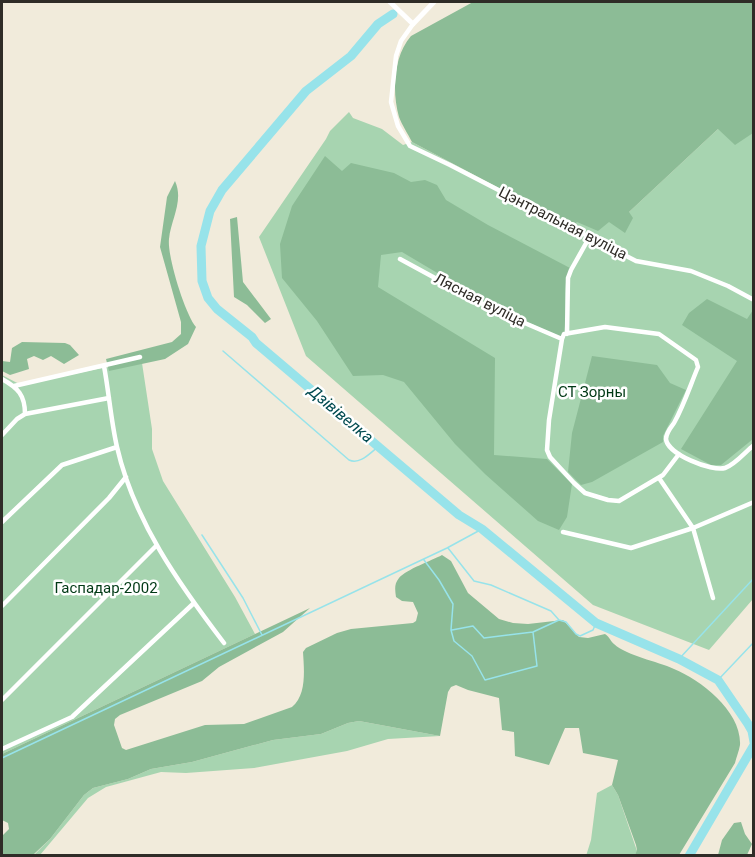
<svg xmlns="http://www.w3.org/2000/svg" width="755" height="857" font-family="Roboto,sans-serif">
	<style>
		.green { fill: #a7d4b0 }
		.forest { fill: #8cbc96 }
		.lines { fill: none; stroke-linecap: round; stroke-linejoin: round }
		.stream { stroke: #97e3ea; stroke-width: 1.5 }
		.river { stroke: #97e3ea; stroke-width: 9 }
		.minor { stroke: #fff; stroke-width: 4.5 }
		.tertiary { stroke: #fff; stroke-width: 5 }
		.labels { text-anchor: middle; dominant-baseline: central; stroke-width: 5; stroke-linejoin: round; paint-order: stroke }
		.street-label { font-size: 15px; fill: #2f2c27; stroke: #fff }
		.park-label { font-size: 15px; fill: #003915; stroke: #fff }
		.water-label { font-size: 16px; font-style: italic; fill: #014a50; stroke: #fff }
	</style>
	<rect width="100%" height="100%" fill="#f1ebdb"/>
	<path class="green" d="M349,112L353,118L382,129L403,145L412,142L573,228L577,222H609L629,212L718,129L753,133V599L709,650L593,605L306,356L259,237L326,139L330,131Z
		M142,363L152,429V449L163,481L235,597L255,634L2,754V375L21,385L102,368Z
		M359,721L440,736L388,739L347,751L254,768L186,773L161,772L106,787L88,798L40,855L33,856L50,839L84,795L93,788L128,779L151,769L192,762L273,740L321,734L348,723Z
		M612,785L618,795L637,851L635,855L586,856L591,840L597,793Z"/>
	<path class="forest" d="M473,2H753V133L735,145L718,129L629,212L633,218L625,233L609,222L598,231L577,222L574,228L412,142C408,134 402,125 399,117C392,92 393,57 411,36Z
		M325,156L342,171L351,163L394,173L411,182L425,180L437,185L446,200L488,225L570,268C561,289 568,312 564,334L560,337L493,306L402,252L381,255L378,287L495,358L494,455L547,459L572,484L567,517L559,530L538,521L485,474L455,444L404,382L383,375L353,376L317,321L282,278L280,244L292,206Z
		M175,181C184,201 171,219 169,239C167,256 185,314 196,327L188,344L165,359L109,371L106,359L172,342L181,334V322L160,247L167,197Z
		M237,217L243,282L271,319L265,323L247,305L234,297L230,219Z
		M707,299L747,319L753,310V439L721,465H711L681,449L737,361L682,325L689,313Z
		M22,342L65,343L70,345L79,355L64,364L51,356L43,360L34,356L27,359L29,369L10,375L2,371V361L10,362L12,348Z
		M592,356L657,365L670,383L686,390L663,436V442L592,482L581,485L568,472L572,433Z
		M442,555L451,561L468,593L499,619L513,623L528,624L563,620L579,637L588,638L605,634C610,637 610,641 614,644C627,656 657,661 674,669C701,680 742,712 740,745C739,751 736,758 735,763L679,855H635L637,850L636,845L618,795L612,785L618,760L583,753L579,728H565L549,765L515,756L514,732L502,730L499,698L468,690L456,685L451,687L448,692L440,736L359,721L348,723L321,734L273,740L192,762L151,769L128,779L93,788L84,795L50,839L33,855H2V836L9,829L8,823L2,820V754L310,608L283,632L219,667L202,681L120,715L115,719L114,725L122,748L126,750L205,725L244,724L292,707C307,695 304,669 303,652L306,648L337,633L351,629L413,623L416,621L418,613L413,602L402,601L396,597C395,590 394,584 399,578C407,569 431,561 442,555Z
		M741,822L745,834L752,844L747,855H718L722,840L734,823Z"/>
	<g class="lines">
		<path class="stream" d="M223,351L349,460C360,465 370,453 379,446
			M202,535L243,598L262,635
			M448,548L474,581L491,585L551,611L559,620L566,622L576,634L580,636L593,630L596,623
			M424,560L439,580L453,604L451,630L454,641L472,656L485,680L537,666L533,632L559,620
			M452,630L473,626L484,638L533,632
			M679,659L754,578
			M718,680L754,642
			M2,758L447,548L482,529"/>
		<path class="river" d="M393,14L378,24L351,56L306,91L222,190L210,211L201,246L202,281L208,298L217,309L252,337L256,343L459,515L482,529L596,623L679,659L718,680L748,724L752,731L754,742
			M689,856L754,745"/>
		<path class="minor" d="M413,24L401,41L396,56L391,102L398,126L410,146L450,165L636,261L691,271L728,286L754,300
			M400,259L492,309L562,339
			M567,334L568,278L571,270L589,238
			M562,339L564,334L605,327L659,334L696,360L698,367C690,386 684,405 674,423C671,427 666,433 666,439C667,454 712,472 725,468C735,465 745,452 754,445
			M562,339L549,420L547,450L550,457L574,483L585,493L608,500L619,501L663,475L679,454
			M104,366C109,393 111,421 117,447C134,521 179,584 224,643
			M2,379C18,388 25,395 25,414
			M14,386L140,357
			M2,435L17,419L25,414L109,398
			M659,478L693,528L713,598
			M2,522L62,465L117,447
			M563,532L631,548L693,528L754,502
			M2,606L109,498L126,477
			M2,700L156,546
			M2,749L72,717L194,603"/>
		<path class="tertiary" d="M390,2L413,24L434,2"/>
	</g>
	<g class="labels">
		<g class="street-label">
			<text transform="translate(563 223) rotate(27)">Цэнтральная вуліца</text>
			<text transform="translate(480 300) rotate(27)">Лясная вуліца</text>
		</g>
		<g class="park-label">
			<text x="592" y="392">СТ Зорны</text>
			<text x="106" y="588">Гаспадар-2002</text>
		</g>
		<g class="water-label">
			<text transform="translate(341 414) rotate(40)">Дзівівелка</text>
		</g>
	</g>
	<rect width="755" height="857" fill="none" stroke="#2f2c27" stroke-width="6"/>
</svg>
